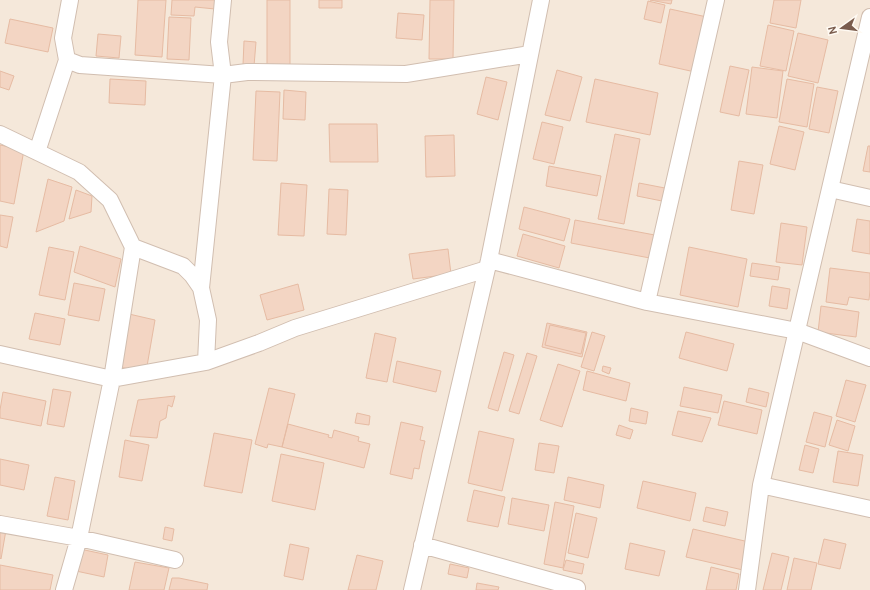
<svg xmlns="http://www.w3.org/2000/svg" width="870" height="590" font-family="Overpass,sans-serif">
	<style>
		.residential { fill: #f5e8da }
		.building { fill: #f3d5c3; stroke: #e6bba3 }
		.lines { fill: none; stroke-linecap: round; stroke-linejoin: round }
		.minor-casing { stroke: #d1beb0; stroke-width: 18 }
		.minor { stroke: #fff; stroke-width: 16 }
	</style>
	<rect width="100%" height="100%" fill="#fdf6ec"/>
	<path class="residential" d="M0,0H870V590H0Z"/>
	<path class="building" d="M138,0H166L162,57L135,55Z
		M172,0H215V9L195,7L194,16L171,15Z
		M267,0H290V70H267Z
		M319,0H342V8H319Z
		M430,0H454L453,59H429Z
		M650,0H672L671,4Z
		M774,0H801L796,28L770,23Z
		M648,1L665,5L661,23L644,19Z
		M670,9L707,17L695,72L659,64Z
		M398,13L424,15L422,40L396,38Z
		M169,17L191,18L189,60L167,59Z
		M10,19L53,28L48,52L5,43Z
		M768,25L794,31L786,71L760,66Z
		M798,33L828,40L818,83L788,76Z
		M98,34L121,36L119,58L96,56Z
		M244,41L256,42L254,66L243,65Z
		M730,66L749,70L739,116L720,112Z
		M752,67L783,71L777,118L746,114Z
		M557,70L582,77L570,121L545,115Z
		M0,71L14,76L9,90L0,87Z
		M486,77L507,82L498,120L477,114Z
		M110,79L146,81L145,105L109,103Z
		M595,79L658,93L650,135L586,122Z
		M787,79L814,84L807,127L779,122Z
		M817,87L838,91L829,133L809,129Z
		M284,90L306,92L305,120L283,119Z
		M256,91L280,92L277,161L253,160Z
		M542,122L563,127L554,164L533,159Z
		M329,124H377L378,162H330Z
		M779,126L804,132L795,170L770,164Z
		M615,134L640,139L624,224L598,219Z
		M454,135L455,176L426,177L425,136Z
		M0,145L24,150L14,204L0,201Z
		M868,146H870V172L863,171Z
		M739,161L763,165L754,214L731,210Z
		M549,166L601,176L597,196L546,186Z
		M48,179L72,187L64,221L36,232Z
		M281,183L307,185L304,236L278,235Z
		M639,183L670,189L667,202L637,196Z
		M329,189L348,190L346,235L327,234Z
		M76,190L92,196L91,212L69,219Z
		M524,207L570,219L564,241L519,229Z
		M0,215L13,217L7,248L0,246Z
		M857,219L870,221V254L852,251Z
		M575,220L660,236L655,259L571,243Z
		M781,223L807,227L802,265L776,262Z
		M523,234L565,246L559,268L517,256Z
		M80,246L121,259L115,287L74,272Z
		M49,247L74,252L65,300L39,295Z
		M689,247L747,259L738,307L680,295Z
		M448,249L451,274L413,279L409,254Z
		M752,263L780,267L778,280L750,276Z
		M830,268L870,273V290L869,300L849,297L847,305L826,302Z
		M74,283L105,289L99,321L68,315Z
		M298,284L304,310L267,320L260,295Z
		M772,286L790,289L787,309L769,306Z
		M821,306L859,312L856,337L818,332Z
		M35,313L65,319L60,345L29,339Z
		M129,314L155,320L146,372L119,367Z
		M547,323L587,332L582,357L542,347Z
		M550,325L586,333L581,354L545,345Z
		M592,332L605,336L594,371L581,367Z
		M686,332L734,344L727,371L679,358Z
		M375,333L396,338L387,382L366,378Z
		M504,352L514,355L498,411L488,408Z
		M527,353L537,356L519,414L509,411Z
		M397,361L441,371L436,392L393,382Z
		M558,364L580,371L562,427L540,420Z
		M603,366L611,368L609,374L602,371Z
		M587,371L630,383L626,401L583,390Z
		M846,380L866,385L855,422L836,416Z
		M684,387L722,395L718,413L680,406Z
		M269,388L295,394L282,447L268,444L267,448L255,444Z
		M749,388L769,393L766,407L746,402Z
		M53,389L71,392L64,427L47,424Z
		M3,392L46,401L41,426L0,418V410Z
		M175,396L172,407L168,405L166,418L160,421L157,438L130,436L138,400Z
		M724,401L762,410L757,434L718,425Z
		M631,408L648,412L646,424L629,421Z
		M678,411L711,418L702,442L672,435Z
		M814,412L832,417L825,447L806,442Z
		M357,413L370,416L369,425L355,423Z
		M837,420L855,426L848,451L829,445Z
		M401,422L423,427L420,440L425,441L422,453L419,469L414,468L412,479L390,474Z
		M288,424L329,435L328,437L332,438L334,430L359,437L358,441L370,444L364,468L282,447Z
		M619,425L633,430L630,439L616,435Z
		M479,431L514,439L502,491L468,483Z
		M214,433L252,440L242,493L204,486Z
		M125,440L149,445L142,481L119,477Z
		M539,443L559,446L554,473L535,470Z
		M805,445L819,449L813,473L799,470Z
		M838,451L863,455L858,486L833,482Z
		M281,454L324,463L315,510L272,501Z
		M0,459L29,465L24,490L0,485Z
		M55,477L75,481L68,520L47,516Z
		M568,477L604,485L600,508L564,500Z
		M643,481L696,493L690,521L637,508Z
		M474,490L505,497L498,527L467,521Z
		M512,498L549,505L544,531L508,524Z
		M555,502L574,506L563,568L544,564Z
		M706,507L728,512L725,526L703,521Z
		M576,513L597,518L588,558L568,553Z
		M165,527L174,529L172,541L163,539Z
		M0,529L6,530L1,559L0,558Z
		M693,529L749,542L743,570L686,557Z
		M824,539L846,544L840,569L818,564Z
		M630,543L665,551L659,576L625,569Z
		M290,544L309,548L303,580L284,576Z
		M80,549L108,555L104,577L76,571Z
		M772,553L789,557L781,590H763Z
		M357,555L383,561L376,590H348Z
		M794,558L817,563L811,590H787Z
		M566,560L584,564L582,574L563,570Z
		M135,562L169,568L164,590H129Z
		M450,564L469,568L467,578L448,574Z
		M0,565L53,575L50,590H0Z
		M711,567L739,574L736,590H706Z
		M172,578H179L208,584L207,590H169Z
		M477,583L499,587L498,590H476Z"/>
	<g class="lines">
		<defs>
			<path id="minor" d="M70,0L63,38L67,60L80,65L223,75L201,288
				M223,0L219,42L223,75L247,72L406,74L530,54
				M0,134L79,172L110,200L133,247L183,266L192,275L201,288L208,320L206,362
				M37,152L67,60
				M830,189L870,198
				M489,260L647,302L797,331L870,358
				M647,302L716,0
				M0,354L112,379L206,362L259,343L295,328L487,269
				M761,485L870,509
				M0,524L79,538L175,560
				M422,545L577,588
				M64,590L79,538L112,379L133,247
				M412,590L489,260L541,0
				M747,590L761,485L870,17"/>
		</defs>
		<use href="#minor" class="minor-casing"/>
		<use href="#minor" class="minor"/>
	</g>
	<g transform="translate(842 28) rotate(256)" stroke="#fffaf3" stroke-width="3" paint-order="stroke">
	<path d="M0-3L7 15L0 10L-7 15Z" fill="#7a5c4d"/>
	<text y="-6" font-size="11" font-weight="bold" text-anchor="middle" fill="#7a5c4d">N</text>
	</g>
</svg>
